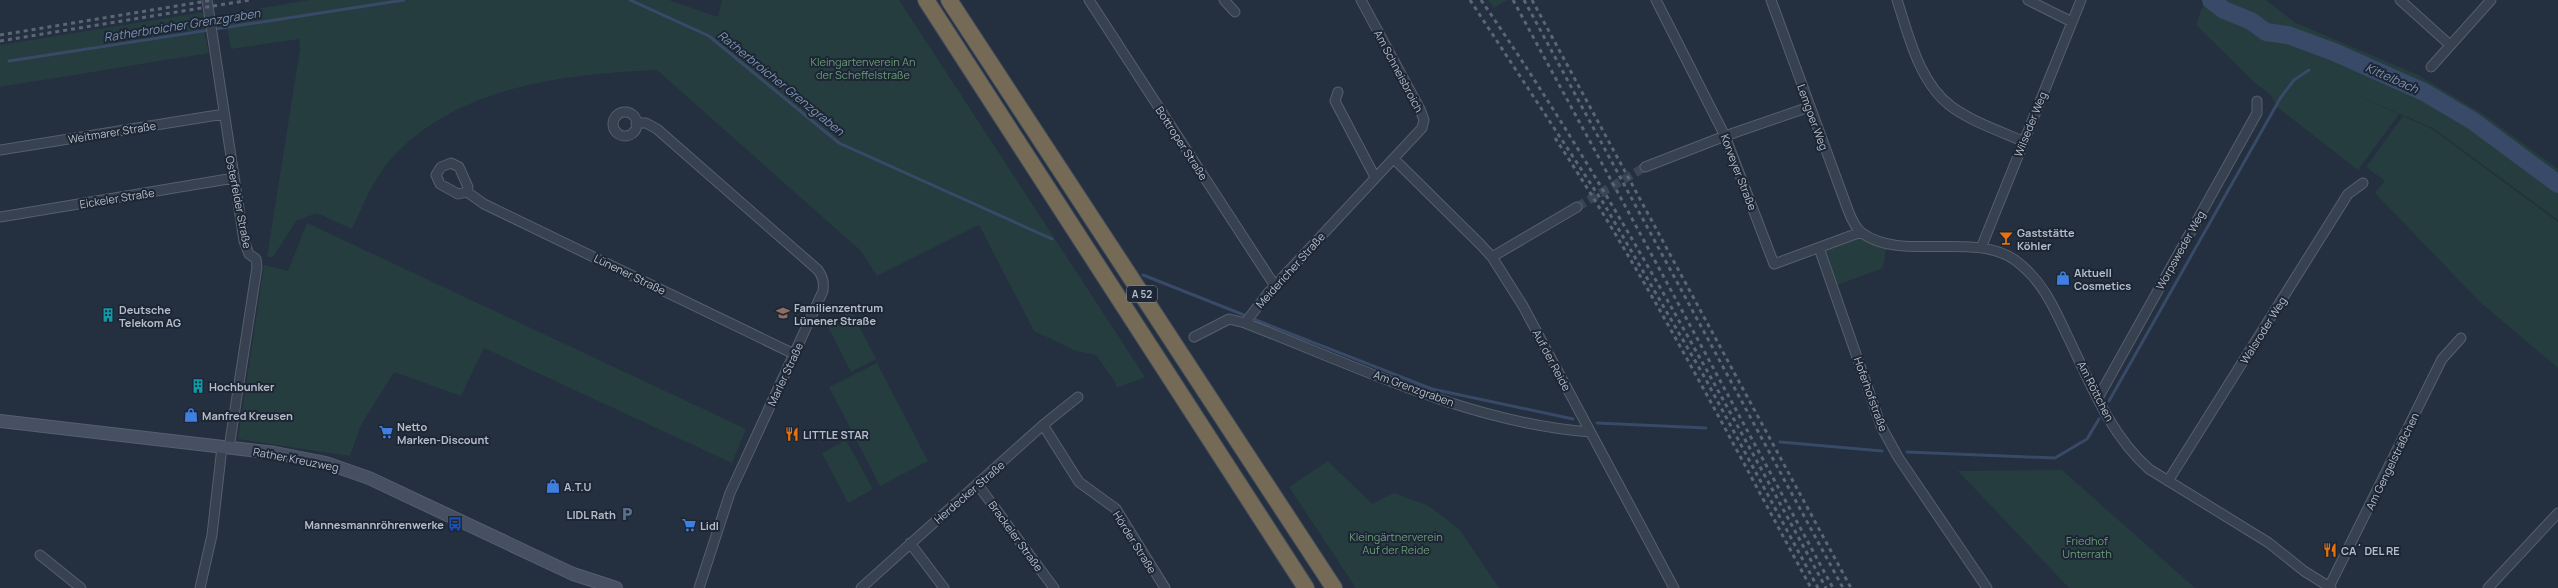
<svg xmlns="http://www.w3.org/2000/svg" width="2558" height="588" font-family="Manrope,sans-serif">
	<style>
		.green { fill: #263d40 }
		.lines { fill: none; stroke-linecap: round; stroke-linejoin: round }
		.stream { stroke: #384a67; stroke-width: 3 }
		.river { stroke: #384a67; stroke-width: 18 }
		.minor-tunnel { stroke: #3a4454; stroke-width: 9; stroke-dasharray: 9 4.5; stroke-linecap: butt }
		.minor-casing { stroke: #565f6d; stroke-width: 11 }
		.secondary-casing { stroke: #565f6d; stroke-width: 14 }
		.motorway-casing { stroke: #434c5a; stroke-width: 18 }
		.minor { stroke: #38414f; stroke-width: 9 }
		.secondary { stroke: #465062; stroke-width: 12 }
		.motorway { stroke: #756a55; stroke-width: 16 }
		.rail { stroke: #5a6576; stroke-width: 3; stroke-dasharray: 4 4; stroke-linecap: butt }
		.labels { text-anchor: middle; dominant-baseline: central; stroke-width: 4; stroke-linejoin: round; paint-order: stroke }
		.shield { fill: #1d2634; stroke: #878f9d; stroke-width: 1 }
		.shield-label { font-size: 10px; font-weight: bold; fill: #b5bcca }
		.park-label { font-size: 11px; fill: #6b9b78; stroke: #1d2634 }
		.street-label { font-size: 11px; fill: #b5bcca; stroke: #1d2634 }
		.poi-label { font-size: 11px; font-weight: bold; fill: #b5bcca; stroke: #1d2634; text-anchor: start }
		.water-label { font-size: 12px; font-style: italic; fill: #7c92b2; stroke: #1d2634 }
	</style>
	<rect width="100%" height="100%" fill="#242f3f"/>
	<path class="green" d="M309,0H669L718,17L722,0H899L1145,377L1117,388L1115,382L1096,355L1076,351L1034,331L979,225L877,276L861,251L657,70C564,74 456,86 390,160C373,180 363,205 352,229L317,213L296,221L273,257H267L300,49L299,39L231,49L225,14Z
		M1488,0H1507L1494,8Z
		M2201,0H2266L2294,22L2418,75L2483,114L2558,169V220L2433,128L2331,84L2399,114L2358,170L2277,107L2271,95L2255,83L2196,25L2204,2Z
		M205,12L203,29L8,60L204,31L209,53L0,87V45Z
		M2403,116L2432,129L2558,222V368L2480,302L2375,193L2385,181L2366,167Z
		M307,223L746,429L732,463L484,348L461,396L394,372L361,425L350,456L238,439L264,265L288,271Z
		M1861,232L1887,244L1883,268L1832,287L1819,248Z
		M851,311L876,359L851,372L826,323Z
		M877,363L928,461L880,486L829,387Z
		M846,440L873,489L848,503L822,453Z
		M1328,461L1372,504L1394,493L1429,506L1460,530L1499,588H1356L1289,487Z
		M2062,470L2195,588H2069L1958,471Z"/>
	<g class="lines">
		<path class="stream" d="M630,0L709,36L839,143L1052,239
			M2328,57L2334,52
			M9,61L404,0
			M1143,275L1244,315
			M1256,320L1432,389L1573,419
			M2109,401L2281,97L2294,80L2309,70
			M1597,423L1706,428
			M1780,442L1882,451
			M1907,452L2055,458L2087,439L2099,419"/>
		<path class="river" d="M2211,0L2224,10L2251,21L2266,32L2288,35L2334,52L2424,92L2473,121L2558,184"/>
		<path class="minor-tunnel" d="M1577,207L1645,167"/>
		<defs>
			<path id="minor" d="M207,0L244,241L249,254L256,259L257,267L229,448
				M1089,0L1275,286
				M1224,0L1235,12
				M1656,0L1725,136L1774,264L1861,232
				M1771,0L1848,210C1851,218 1855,228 1862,233C1901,262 1974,231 2015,260C2041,279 2053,305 2066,333C2089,380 2109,434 2149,469L2269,543L2304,571L2331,588
				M1897,0C1909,36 1919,83 1952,107C1973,122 1999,131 2023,141
				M2028,0L2072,22
				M2400,0L2450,45
				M2431,67L2491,0
				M1338,92L1335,101L1375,177
				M613 124a12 12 0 1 1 24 0a12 12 0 1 1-24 0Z
				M636,123H646L657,129L818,270C823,277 824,282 823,291L730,493L699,588
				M0,150L224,114
				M1394,159L1480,244L1492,257L1523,306L1674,588
				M1645,167L1725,136L1809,107
				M467,192L458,194L440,184L436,175L441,167L451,163L459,167L468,187L467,192L484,204L794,354
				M0,217L234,178
				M1819,248L1881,426L1898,457L1987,588
				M1981,248L2081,0
				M1492,257L1577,207
				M1245,323C1356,366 1470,423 1590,432
				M1194,337L1229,319L1245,323L1268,293L1422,128L1424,120L1420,109L1361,0
				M2098,398L2257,113V101
				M1043,425L1079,482L1116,509L1165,588
				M2168,481L2348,194L2363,183
				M978,485L1054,588
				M910,543L944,588
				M40,555L81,588
				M2329,587L2442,359L2461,338
				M200,588L212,535L222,447
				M861,588L1043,425L1078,397
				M2488,588L2558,513"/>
			<path id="secondary" d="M0,421L275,453L326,463L369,478L573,574L616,588"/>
			<path id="motorway" d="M926,0L1306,588
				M949,0L1334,588"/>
		</defs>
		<use href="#minor" class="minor-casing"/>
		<use href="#secondary" class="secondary-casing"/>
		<use href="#motorway" class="motorway-casing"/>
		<use href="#minor" class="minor"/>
		<use href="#secondary" class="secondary"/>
		<use href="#motorway" class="motorway"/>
		<path class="rail" d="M1470,0L1604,204L1705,378L1818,588
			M1481,0C1610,187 1717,388 1826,588
			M1513,0L1833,588
			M1524,0L1843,588
			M1532,0L1851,588
			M0,35L213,0
			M0,41L250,0
			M1555,138C1650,282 1729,437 1811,588"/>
	</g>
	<defs>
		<symbol id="bar-bare" viewBox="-9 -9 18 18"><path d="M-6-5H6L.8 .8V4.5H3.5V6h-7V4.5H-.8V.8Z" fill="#e8710a" stroke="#1d2634" stroke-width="2.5" paint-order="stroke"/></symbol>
		<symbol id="shop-bare" viewBox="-9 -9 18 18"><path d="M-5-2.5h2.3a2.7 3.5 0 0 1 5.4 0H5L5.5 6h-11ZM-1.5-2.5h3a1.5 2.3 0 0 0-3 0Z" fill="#3f7fe0" stroke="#1d2634" stroke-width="2.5" paint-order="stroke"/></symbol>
		<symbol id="school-bare" viewBox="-9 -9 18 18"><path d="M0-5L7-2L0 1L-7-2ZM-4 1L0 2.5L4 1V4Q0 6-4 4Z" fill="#8d6e63" stroke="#1d2634" stroke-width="2.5" paint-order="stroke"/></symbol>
		<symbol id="building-bare" viewBox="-9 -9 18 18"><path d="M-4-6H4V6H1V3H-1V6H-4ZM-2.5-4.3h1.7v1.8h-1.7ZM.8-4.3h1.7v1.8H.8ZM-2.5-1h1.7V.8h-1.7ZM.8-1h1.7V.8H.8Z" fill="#0f9aa8" stroke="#1d2634" stroke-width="2.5" paint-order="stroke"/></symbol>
		<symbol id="supermarket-bare" viewBox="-9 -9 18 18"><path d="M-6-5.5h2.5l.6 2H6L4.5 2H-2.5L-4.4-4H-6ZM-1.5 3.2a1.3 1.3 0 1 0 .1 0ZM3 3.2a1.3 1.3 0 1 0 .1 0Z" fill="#3f7fe0" stroke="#1d2634" stroke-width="2.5" paint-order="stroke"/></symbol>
		<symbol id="restaurant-bare" viewBox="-9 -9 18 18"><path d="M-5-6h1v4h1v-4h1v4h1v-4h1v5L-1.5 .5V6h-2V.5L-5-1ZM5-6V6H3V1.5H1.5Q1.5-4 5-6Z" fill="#e8710a" stroke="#1d2634" stroke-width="2.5" paint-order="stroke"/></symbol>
		<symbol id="parking-bare" viewBox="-9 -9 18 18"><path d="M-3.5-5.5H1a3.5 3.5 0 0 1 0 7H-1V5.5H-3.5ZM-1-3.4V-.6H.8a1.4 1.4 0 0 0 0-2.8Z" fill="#5c6f8a" stroke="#1d2634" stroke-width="2.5" paint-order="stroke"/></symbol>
		<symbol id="bus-bare" viewBox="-9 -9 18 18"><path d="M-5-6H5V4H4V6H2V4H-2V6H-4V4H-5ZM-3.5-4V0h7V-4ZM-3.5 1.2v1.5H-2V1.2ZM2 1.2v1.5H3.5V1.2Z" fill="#1a4fb4" stroke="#1d2634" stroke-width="2.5" paint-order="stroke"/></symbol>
	</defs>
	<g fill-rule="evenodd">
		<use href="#bar-bare" x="1996" y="228" width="20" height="20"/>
		<use href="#shop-bare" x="2053" y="268" width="20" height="20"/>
		<use href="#school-bare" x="773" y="303" width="20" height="20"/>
		<use href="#building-bare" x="98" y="305" width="20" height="20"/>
		<use href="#building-bare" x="188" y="376" width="20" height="20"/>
		<use href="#shop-bare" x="181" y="405" width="20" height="20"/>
		<use href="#supermarket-bare" x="376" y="422" width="20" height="20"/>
		<use href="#restaurant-bare" x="782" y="424" width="20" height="20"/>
		<use href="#shop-bare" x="543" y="476" width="20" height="20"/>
		<use href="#parking-bare" x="617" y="504" width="20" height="20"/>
		<use href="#bus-bare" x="445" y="514" width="20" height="20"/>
		<use href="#supermarket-bare" x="679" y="515" width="20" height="20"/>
		<use href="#restaurant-bare" x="2320" y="540" width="20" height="20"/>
	</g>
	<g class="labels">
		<rect class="shield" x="1127" y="286" width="30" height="16" rx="3"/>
		<g class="shield-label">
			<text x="1142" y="294">A 52</text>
		</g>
		<g class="park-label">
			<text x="863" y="61">Kleingartenverein An<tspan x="863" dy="13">der Scheffelstraße</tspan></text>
			<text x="1396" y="536">Kleingärtnerverein<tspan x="1396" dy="13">Auf der Reide</tspan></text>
			<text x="2087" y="540">Friedhof<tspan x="2087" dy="13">Unterrath</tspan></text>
		</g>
		<g class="street-label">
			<text transform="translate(1399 71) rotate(62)">Am Schneisbroich</text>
			<text transform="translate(1813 117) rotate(70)">Lemgoer Weg</text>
			<text transform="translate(2030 124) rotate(-68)">Wilseder Weg</text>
			<text transform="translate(112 132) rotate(-9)">Weitmarer Straße</text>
			<text transform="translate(1182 143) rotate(57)">Bottroper Straße</text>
			<text transform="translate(1739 172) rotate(69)">Korveyer Straße</text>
			<text transform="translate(117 198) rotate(-9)">Eickeler Straße</text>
			<text transform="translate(239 202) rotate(79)">Osterfelder Straße</text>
			<text transform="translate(2180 250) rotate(-61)">Worpsweder Weg</text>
			<text transform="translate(1290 270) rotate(-48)">Meidericher Straße</text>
			<text transform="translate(630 274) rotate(26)">Lünener Straße</text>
			<text transform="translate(2263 330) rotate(-58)">Walsroder Weg</text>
			<text transform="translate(1552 360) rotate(62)">Auf der Reide</text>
			<text transform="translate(785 374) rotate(-65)">Marler Straße</text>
			<text transform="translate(1414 388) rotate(20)">Am Grenzgraben</text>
			<text transform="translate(2096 391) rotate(63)">Am Röttchen</text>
			<text transform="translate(1871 394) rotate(70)">Hoferhofstraße</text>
			<text transform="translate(296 459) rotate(11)">Rather Kreuzweg</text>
			<text transform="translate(2392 461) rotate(-64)">Am Gengelsträßchen</text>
			<text transform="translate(969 492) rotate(-41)">Herdecker Straße</text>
			<text transform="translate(1016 536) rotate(54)">Brackeler Straße</text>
			<text transform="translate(1135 542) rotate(58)">Hörder Straße</text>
		</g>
		<g class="poi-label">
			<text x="2017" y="232">Gaststätte<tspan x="2017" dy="13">Köhler</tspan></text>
			<text x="2074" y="272">Aktuell<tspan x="2074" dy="13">Cosmetics</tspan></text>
			<text x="794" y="307">Familienzentrum<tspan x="794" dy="13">Lünener Straße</tspan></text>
			<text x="119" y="309">Deutsche<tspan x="119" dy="13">Telekom AG</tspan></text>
			<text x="209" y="386">Hochbunker</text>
			<text x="202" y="415">Manfred Kreusen</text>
			<text x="397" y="426">Netto<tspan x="397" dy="13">Marken-Discount</tspan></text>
			<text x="803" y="434">LITTLE STAR</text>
			<text x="564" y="486">A.T.U</text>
			<text x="616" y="514" text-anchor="end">LIDL Rath</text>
			<text x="444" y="524" text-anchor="end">Mannesmannröhrenwerke</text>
			<text x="700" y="525">Lidl</text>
			<text x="2341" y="550">CA´ DEL RE</text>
		</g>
		<g class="water-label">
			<text transform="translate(182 25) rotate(-9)">Ratherbroicher Grenzgraben</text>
			<text transform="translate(2392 78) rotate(24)">Kittelbach</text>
			<text transform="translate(781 83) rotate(39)">Ratherbroicher Grenzgraben</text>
		</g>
	</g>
</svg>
